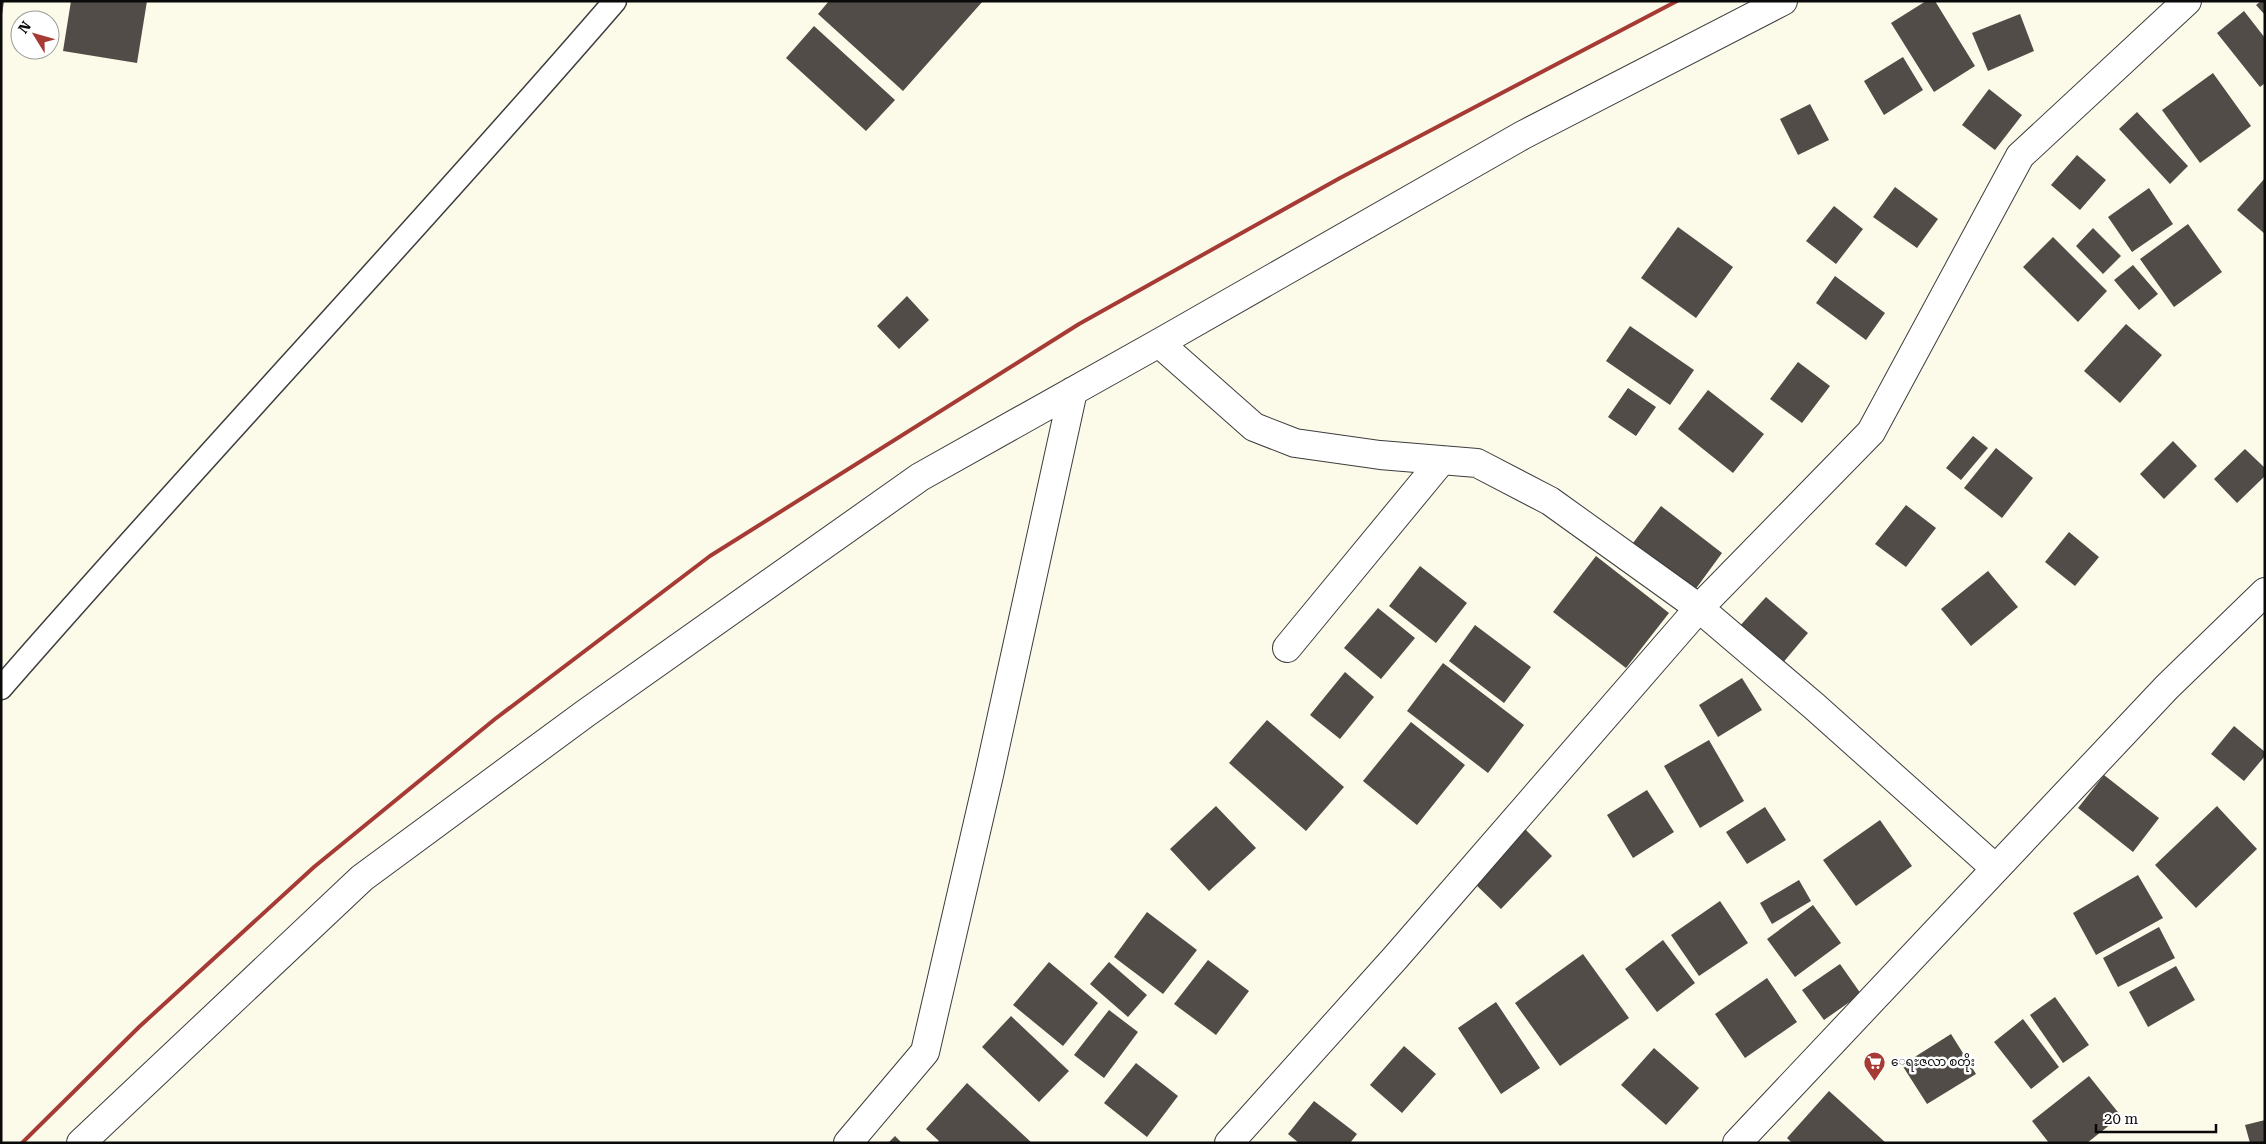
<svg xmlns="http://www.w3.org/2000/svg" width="2266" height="1144" font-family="'Roboto Serif','Noto Sans Myanmar',serif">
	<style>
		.building { fill: #514c47 }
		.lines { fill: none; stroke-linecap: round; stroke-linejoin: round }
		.lane-casing { stroke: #3d3d3d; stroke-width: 25 }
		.street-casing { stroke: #3d3d3d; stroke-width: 30 }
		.lane { stroke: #fff; stroke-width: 22 }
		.street { stroke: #fff; stroke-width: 28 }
		.rail { stroke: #a63b35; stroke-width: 4 }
		.labels { text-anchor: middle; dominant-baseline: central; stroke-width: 5; stroke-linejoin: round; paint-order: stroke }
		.poi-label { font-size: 12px; fill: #0a0a0a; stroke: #fff; text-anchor: start }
	</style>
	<rect width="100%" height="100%" fill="#fcfae9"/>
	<path class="building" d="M1,1H4L2,15H1Z
		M71,1H147L137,63L63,51Z
		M829,1H983L903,91L818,14Z
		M1926,1H1935L1975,66L1934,92L1891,23Z
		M2261,1H2265V15L2256,5Z
		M2244,11L2265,38V83L2260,87L2217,33Z
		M2020,14L2034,51L1988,71L1972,33Z
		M814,26L895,100L866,131L786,58Z
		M1903,57L1923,90L1884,115L1864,81Z
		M2213,73L2251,126L2200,163L2162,110Z
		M1989,89L2022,115L1995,150L1962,125Z
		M1810,104L1829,140L1798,155L1780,119Z
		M2137,112L2188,166L2170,184L2119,129Z
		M2077,155L2106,180L2080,210L2051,185Z
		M2265,178V234L2237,210Z
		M1895,187L1938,219L1917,248L1873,217Z
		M2149,188L2173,224L2132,252L2108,217Z
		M1834,206L1863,229L1836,264L1806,241Z
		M2188,224L2222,272L2174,307L2140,259Z
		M1678,227L1733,267L1696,318L1641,278Z
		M2093,228L2121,256L2103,274L2076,246Z
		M2053,237L2107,291L2078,322L2023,267Z
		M2133,265L2158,294L2139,310L2114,280Z
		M1835,276L1885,313L1866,340L1816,303Z
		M907,296L929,320L899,349L877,326Z
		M2126,324L2162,355L2120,403L2084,371Z
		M1630,326L1694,370L1670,405L1606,361Z
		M1798,362L1830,386L1802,423L1770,399Z
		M1628,388L1656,407L1636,436L1608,417Z
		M1708,390L1764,434L1733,473L1678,429Z
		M1973,436L1988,448L1961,480L1946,468Z
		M2173,441L2197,466L2164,499L2140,474Z
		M1996,448L2033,478L2002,518L1964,488Z
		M2245,449L2265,468V476L2237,503L2214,479Z
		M1906,505L1936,528L1906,567L1875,544Z
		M1661,506L1722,553L1692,594L1630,547Z
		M2069,532L2099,557L2075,586L2045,562Z
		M1596,556L1669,613L1626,668L1553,612Z
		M1420,566L1467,603L1436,643L1389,606Z
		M1988,571L2018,607L1971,646L1941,609Z
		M1766,597L1808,633L1781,665L1738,628Z
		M1378,608L1415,638L1381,679L1344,648Z
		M1475,625L1531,667L1504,703L1449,661Z
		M1443,663L1524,725L1488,773L1407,711Z
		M1345,672L1374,697L1340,739L1310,715Z
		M1742,678L1762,710L1718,737L1699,705Z
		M1267,720L1344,787L1306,831L1229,763Z
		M1411,722L1465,765L1417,825L1363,781Z
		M2234,726L2265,752V756L2244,781L2211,754Z
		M1709,740L1744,801L1700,828L1664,766Z
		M2104,775L2159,818L2133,852L2078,808Z
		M1647,790L1674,832L1633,858L1607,815Z
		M1216,806L1256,848L1209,891L1170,849Z
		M2217,806L2257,849L2196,908L2155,865Z
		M1765,807L1786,840L1747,864L1726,832Z
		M1880,820L1912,866L1856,906L1823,860Z
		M1524,828L1552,856L1501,909L1472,881Z
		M2138,875L2163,918L2096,955L2073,913Z
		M1799,880L1811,901L1772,924L1760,903Z
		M1720,901L1748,943L1699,976L1671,935Z
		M1813,905L1841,943L1795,977L1767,939Z
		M1147,912L1197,950L1163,994L1114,957Z
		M2159,927L2175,958L2118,987L2103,958Z
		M1663,940L1695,983L1657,1012L1625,969Z
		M1583,954L1629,1018L1560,1066L1515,1003Z
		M1208,960L1249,991L1216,1035L1174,1004Z
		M1049,962L1098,1003L1063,1046L1013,1005Z
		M1109,962L1147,995L1128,1017L1090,984Z
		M1840,964L1861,994L1824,1020L1802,990Z
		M2176,966L2195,1000L2148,1027L2129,992Z
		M1767,978L1797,1022L1745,1058L1715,1014Z
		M2055,997L2089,1045L2063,1063L2030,1015Z
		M1496,1002L1540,1068L1501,1094L1458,1028Z
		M1109,1010L1138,1032L1104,1078L1074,1055Z
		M1011,1016L1069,1071L1039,1102L982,1047Z
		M2023,1019L2059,1067L2031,1089L1994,1042Z
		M1951,1034L1976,1074L1927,1104L1902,1065Z
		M1404,1046L1436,1074L1402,1113L1370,1085Z
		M1654,1048L1699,1088L1666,1125L1621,1085Z
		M1136,1063L1178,1096L1147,1137L1104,1103Z
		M2089,1076L2121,1116L2087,1143H2049L2032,1121Z
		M967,1083L1032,1143H937L939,1141L926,1129Z
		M1829,1091L1886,1143H1792L1787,1138Z
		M1314,1101L1357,1134L1350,1143H1299L1288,1134Z
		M2265,1120V1143H2250L2245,1125Z
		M895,1136L902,1143H888Z"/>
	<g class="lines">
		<defs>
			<path id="lane" d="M1,688C203,456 414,234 615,1"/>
			<path id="street" d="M1159,343L1254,427L1295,443L1380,455L1477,463L1550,501L1699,608L1814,706L1995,868
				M1287,648L1442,460
				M81,1143L362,878L586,713L920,477L1159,343L1523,135L1783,1
				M848,1143L925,1052L989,775L1073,391
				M1229,1143L1396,957L1699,608L1871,432L2020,156L2187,1
				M1737,1143L2167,687L2265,592"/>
		</defs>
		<use href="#lane" class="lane-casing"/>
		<use href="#street" class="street-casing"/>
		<use href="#lane" class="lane"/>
		<use href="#street" class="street"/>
		<path class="rail" d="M22,1143L139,1027L314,867L495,719L710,556L1079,324L1340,178L1677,1"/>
	</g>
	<defs>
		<symbol id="supermarket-pin" viewBox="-11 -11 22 30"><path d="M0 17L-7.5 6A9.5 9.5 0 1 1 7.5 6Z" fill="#a63b35" stroke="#fff"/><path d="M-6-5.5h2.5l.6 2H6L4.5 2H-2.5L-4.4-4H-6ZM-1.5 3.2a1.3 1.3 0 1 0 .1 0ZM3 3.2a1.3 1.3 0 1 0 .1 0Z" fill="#fff"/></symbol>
	</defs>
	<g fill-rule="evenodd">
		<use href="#supermarket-pin" x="1862" y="1050" width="25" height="34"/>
	</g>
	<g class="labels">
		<g class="poi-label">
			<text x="1891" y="1062">ေရႊဇလာ စတိုး</text>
		</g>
	</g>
	<rect width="2266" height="1144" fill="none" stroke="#0a0a0a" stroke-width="5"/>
	<g transform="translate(35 35) rotate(307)"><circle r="24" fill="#ffffff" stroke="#9d9d9d"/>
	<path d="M0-4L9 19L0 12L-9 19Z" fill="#a63b35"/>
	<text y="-8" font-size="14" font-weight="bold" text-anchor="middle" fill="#0a0a0a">N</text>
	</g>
	<path d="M2096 1124v8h120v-8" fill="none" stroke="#0a0a0a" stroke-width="2.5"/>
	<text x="2104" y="1124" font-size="15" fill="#0a0a0a" stroke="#ffffff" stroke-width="4" paint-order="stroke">20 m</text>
</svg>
